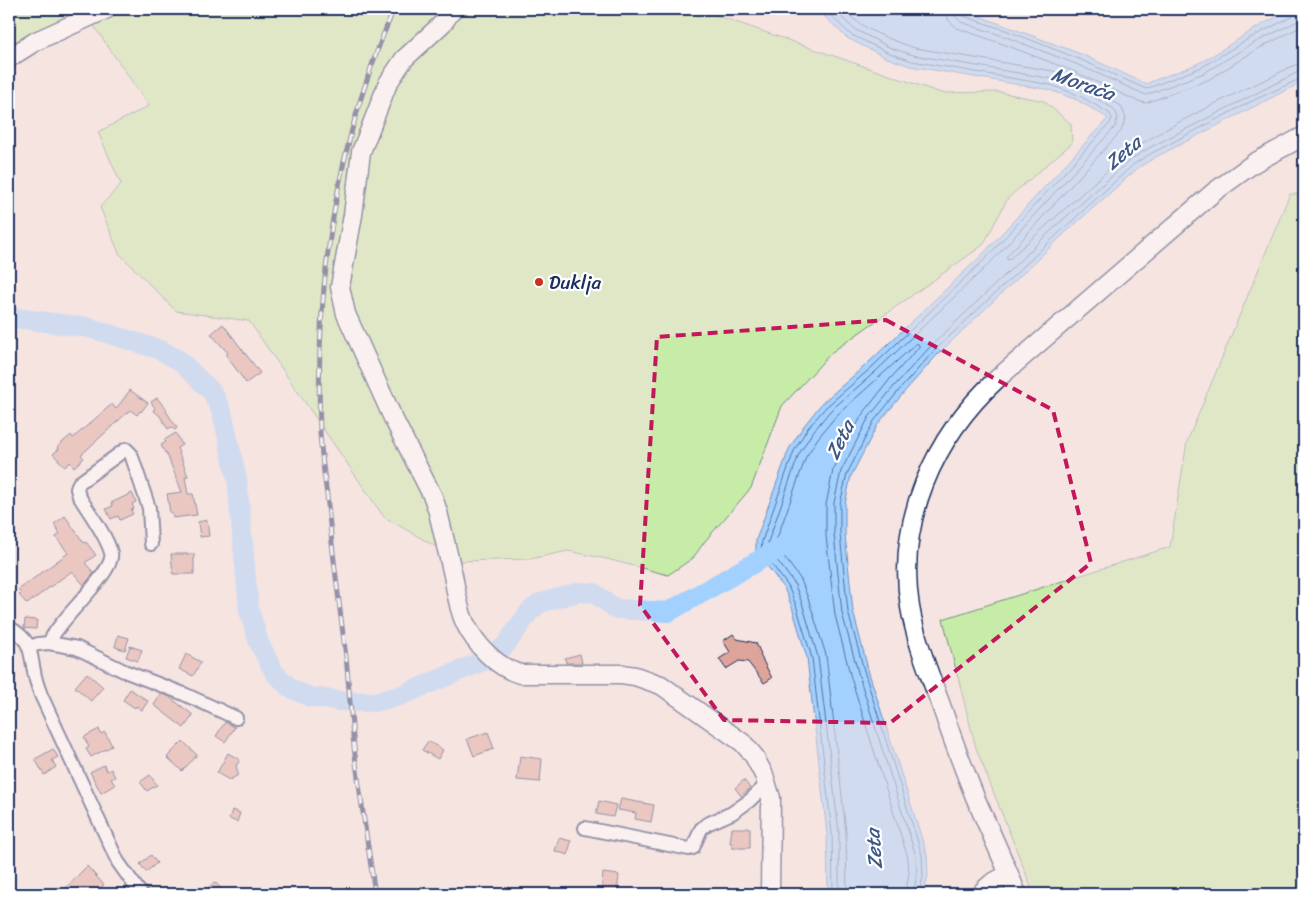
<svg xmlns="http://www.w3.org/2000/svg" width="1313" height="903" font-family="Sriracha,sans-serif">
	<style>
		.green { fill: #c6eca7; stroke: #708e82 }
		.water { fill: #a3d1ff; stroke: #6d90bf }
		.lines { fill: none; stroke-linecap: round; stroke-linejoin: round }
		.shore { stroke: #51709e; stroke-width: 1 }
		.river { stroke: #a3d1ff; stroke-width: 20 }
		.building { fill: #dda49a; stroke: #1b2f5e }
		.street-casing { stroke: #1b2f5e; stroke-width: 16 }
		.secondary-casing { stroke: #1b2f5e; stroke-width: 21 }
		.street { stroke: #fff; stroke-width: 12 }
		.secondary { stroke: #fff; stroke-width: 18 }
		.rail-casing { stroke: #1b2f5e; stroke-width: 5 }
		.rail { stroke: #fff; stroke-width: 3; stroke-dasharray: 9; stroke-linecap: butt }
		.marked { fill: none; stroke: #c2185b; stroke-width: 4; stroke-dasharray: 10 6; stroke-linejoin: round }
		.poi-dot { fill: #c8321e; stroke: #fff; stroke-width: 2 }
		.labels { text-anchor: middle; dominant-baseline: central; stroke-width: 4.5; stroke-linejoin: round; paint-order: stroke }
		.poi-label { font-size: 19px; fill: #1b2f5e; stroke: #fff; text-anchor: start }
		.water-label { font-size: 20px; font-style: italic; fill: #3d5886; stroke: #fff }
	</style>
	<rect width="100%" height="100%" fill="#f5e4e1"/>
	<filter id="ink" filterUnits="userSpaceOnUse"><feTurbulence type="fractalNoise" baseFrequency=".02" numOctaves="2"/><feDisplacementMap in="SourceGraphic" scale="10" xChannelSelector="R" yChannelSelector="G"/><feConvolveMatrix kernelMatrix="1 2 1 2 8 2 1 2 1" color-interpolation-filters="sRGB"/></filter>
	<g filter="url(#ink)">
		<path class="green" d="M9,9H698L941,93L999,92L1044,101L1071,124L1072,143L1008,198L983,245L832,352L782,406L751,488L705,541L693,558L668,575L607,559L568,551L530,559L461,561L384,517L249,321L176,311L119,253L100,207L121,184L98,132L149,106L85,13L9,52Z
			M1290,194H1304V894H1034L976,748L943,619L1170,547L1187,442Z"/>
		<path class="water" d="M817,9H960L1081,54L1146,84C1163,76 1182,71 1199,63C1226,50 1276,9 1304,9V81L1154,158L1138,168L1065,233L938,354L905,391L878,424L851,476L845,504V535L853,611L869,673L927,855L928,876L923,894H828L827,834L807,658L792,607L784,588L756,551V540L789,449L803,427L822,403L867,364L983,254L1108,118L1077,100L1050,90L910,66L887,58L847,38Z"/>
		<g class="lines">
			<path class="shore" d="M824,9L850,34L889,53L912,61L1051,85L1080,96L1109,113L1112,118L1110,123L986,258L871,368L826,407L807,429L794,451L762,541L761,550L788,586L796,605L812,658L832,833L833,894
				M833,9L854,29L891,48L913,55L1053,79L1082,90L1114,109L1118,117L1115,127L991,262L875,372L830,411L812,433L799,454L768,542V548L794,583L802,603L818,657L839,832V894
				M843,9C862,30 889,39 915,48L1053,71L1084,83L1121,106L1126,118L1121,131L1007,256L1006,258L1008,260L1128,152C1172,124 1221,100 1269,78C1280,73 1292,64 1304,63
				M946,9L948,20L957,28L1003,44L1073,71L1137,101L1146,103L1208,80L1256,50L1304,25
				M953,9L955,16L961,22L1006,37L1076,64L1146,95L1204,73L1252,44L1298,21L1303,15L1304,9
				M959,9L960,13L963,16L1008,31L1079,59L1146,89L1202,67L1248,39L1295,15L1298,9
				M847,894L846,832L826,655L809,601L801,580L775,544L806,457L818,438L836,416L917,343L919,345V347L890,379L862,415L833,470L826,505V536L835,615L851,678L908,858L909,874L905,894
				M913,894L917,875L916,856L859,676L842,613L834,534V503L841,471L869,417L896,384L930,347L1057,225L1130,160L1149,148L1298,72L1304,71
				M919,894L923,876L922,855L865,674L848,612L840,534V504L847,474L874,421L901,388L934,351L1062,230L1134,164L1152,153L1252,101L1304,77"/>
			<path class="river" d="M9,317L90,328L161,350L180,361L212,392L222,412L237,479L249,610L259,643L274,672L290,688L310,697L339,701L373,702L397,697L483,661L505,646L529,612L540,603L579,592L594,593L616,609L668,612L784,546"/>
		</g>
		<path class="building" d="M223,324L260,373L246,383L226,355L228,353L211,334Z
			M130,390L148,403L141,412L140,411L137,415L130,410L81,455L84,458L74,467L70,462L65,467L53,454L59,449L57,447L71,435L73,438L112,404L116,409Z
			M157,398L167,410L166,411L177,428L175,430L171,427L168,429L160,416L153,410L155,408L151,402Z
			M176,433L182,445L177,448L188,476L185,477L188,494H193L197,515L173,518L172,512L170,513L167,494L182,492L166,452L165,453L161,445L166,442L164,440Z
			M132,493L136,502L132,504L134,509L131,510L133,514L120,520L118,516L111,519L106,509L113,506L111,503Z
			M65,516L84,543L86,542L96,555L85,563L94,573L84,585L72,571L27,604L19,595L21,594L18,590L68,553L56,537L60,534L54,524Z
			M207,520L209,536L200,537L198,522Z
			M171,554H194V574H173Z
			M25,619L37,620L36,629L24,628Z
			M733,634L737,639L756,643L761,654L760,655L772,678L764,683L748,662L739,661L726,669L719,659L730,652L723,641Z
			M118,635L129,638L125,650L115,647Z
			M130,646L142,650L138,661L126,657Z
			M186,654L201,662L193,676L179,669Z
			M580,654L582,663H566L565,658Z
			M87,673L103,687L91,701L75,687Z
			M130,689L148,701L142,710L136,706L135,708L123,700Z
			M161,694L168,696L193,715L184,728L154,705Z
			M225,722L235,727L225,742L216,736Z
			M99,729L101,734L105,732L112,746L91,757L86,749L89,747L84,737Z
			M488,732L494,749L474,756L467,739Z
			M183,741L197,755L182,771L167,757Z
			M428,741L443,750L438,759L422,750Z
			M53,749L58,757L52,760L56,767L44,775L35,759Z
			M228,753L240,760L236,766L238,773L237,776L229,780L217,773Z
			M520,756L542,759L540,782L517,780Z
			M104,765L107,771L111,769L115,777L111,779L115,785L101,793L90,772Z
			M150,775L157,785L147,791L140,782Z
			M744,780L750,788L741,796L735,788Z
			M621,799L654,805L651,822L635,819L636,813L618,810Z
			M599,801L616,805L613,817L596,814Z
			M232,810L240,813L237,822L229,819Z
			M732,828H750V848H732V843H730Z
			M559,838L571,841L568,855L555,851Z
			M151,855L157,863L146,872L140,864Z
			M87,866L104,885L94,894H90L84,888L78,894H60Z
			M603,873L619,875L617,894L601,893Z
			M215,882L226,894H201Z"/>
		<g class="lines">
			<defs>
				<path id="street" d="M9,627C32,642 29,647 34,671C35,679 38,687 41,695L118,862L141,894
					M49,643C58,619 116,572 111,553C107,536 88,511 79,496L77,489L79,483L126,449L131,454L149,508L151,544
					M30,647L38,644L49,643L77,648L124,671L184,694L236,718
					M585,828L689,849L693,848L701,829L707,824L732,813L749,801L767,784"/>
				<path id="secondary" d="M453,9L443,23L404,59L388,83L361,152L353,215L340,287L346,314L393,418L433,497L438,512C443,533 448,554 453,575C456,591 458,608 465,623C476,645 496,667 520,674H622L635,676L661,685L743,743L754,756L764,775L771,798L770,894
					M9,58L36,41L107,9
					M984,894V890L992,883L1009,874
					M1017,894C1004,861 989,829 975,797C963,767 952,738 942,708C930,675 916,642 910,607C896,521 934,437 997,379L1214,192L1254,163L1304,136"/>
			</defs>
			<use href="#street" class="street-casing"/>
			<use href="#secondary" class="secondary-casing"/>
			<use href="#street" class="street"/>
			<use href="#secondary" class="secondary"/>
			<defs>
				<path id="rail" d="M375,894C368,845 360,796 354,747C351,717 349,687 346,657C339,603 332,549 327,495C324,474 321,453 320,432C315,288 336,142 394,9"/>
			</defs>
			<use href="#rail" class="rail-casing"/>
			<use href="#rail" class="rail"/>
		</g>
	</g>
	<path d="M0 0H1313V903H0ZM886,320L1053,410L1091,563L890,723L724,720L640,605L657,337Z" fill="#f5e4e1" fill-opacity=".55" fill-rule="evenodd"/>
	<path class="marked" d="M886,320L1053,410L1091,563L890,723L724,720L640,605L657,337Z"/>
	<circle class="poi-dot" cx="539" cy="282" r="5"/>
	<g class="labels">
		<g class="poi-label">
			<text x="549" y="282">Duklja</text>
		</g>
		<g class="water-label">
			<text transform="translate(1083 84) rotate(19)">Morača</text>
			<text transform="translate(1123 153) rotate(-40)">Zeta</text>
			<text transform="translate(840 440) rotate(-64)">Zeta</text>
			<text transform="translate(874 849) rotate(-94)">Zeta</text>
		</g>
	</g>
	<rect width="1313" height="903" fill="none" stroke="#fff" stroke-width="30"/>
	<rect x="15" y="15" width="1283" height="873" fill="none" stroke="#1b2f5e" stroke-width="2" filter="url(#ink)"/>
</svg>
